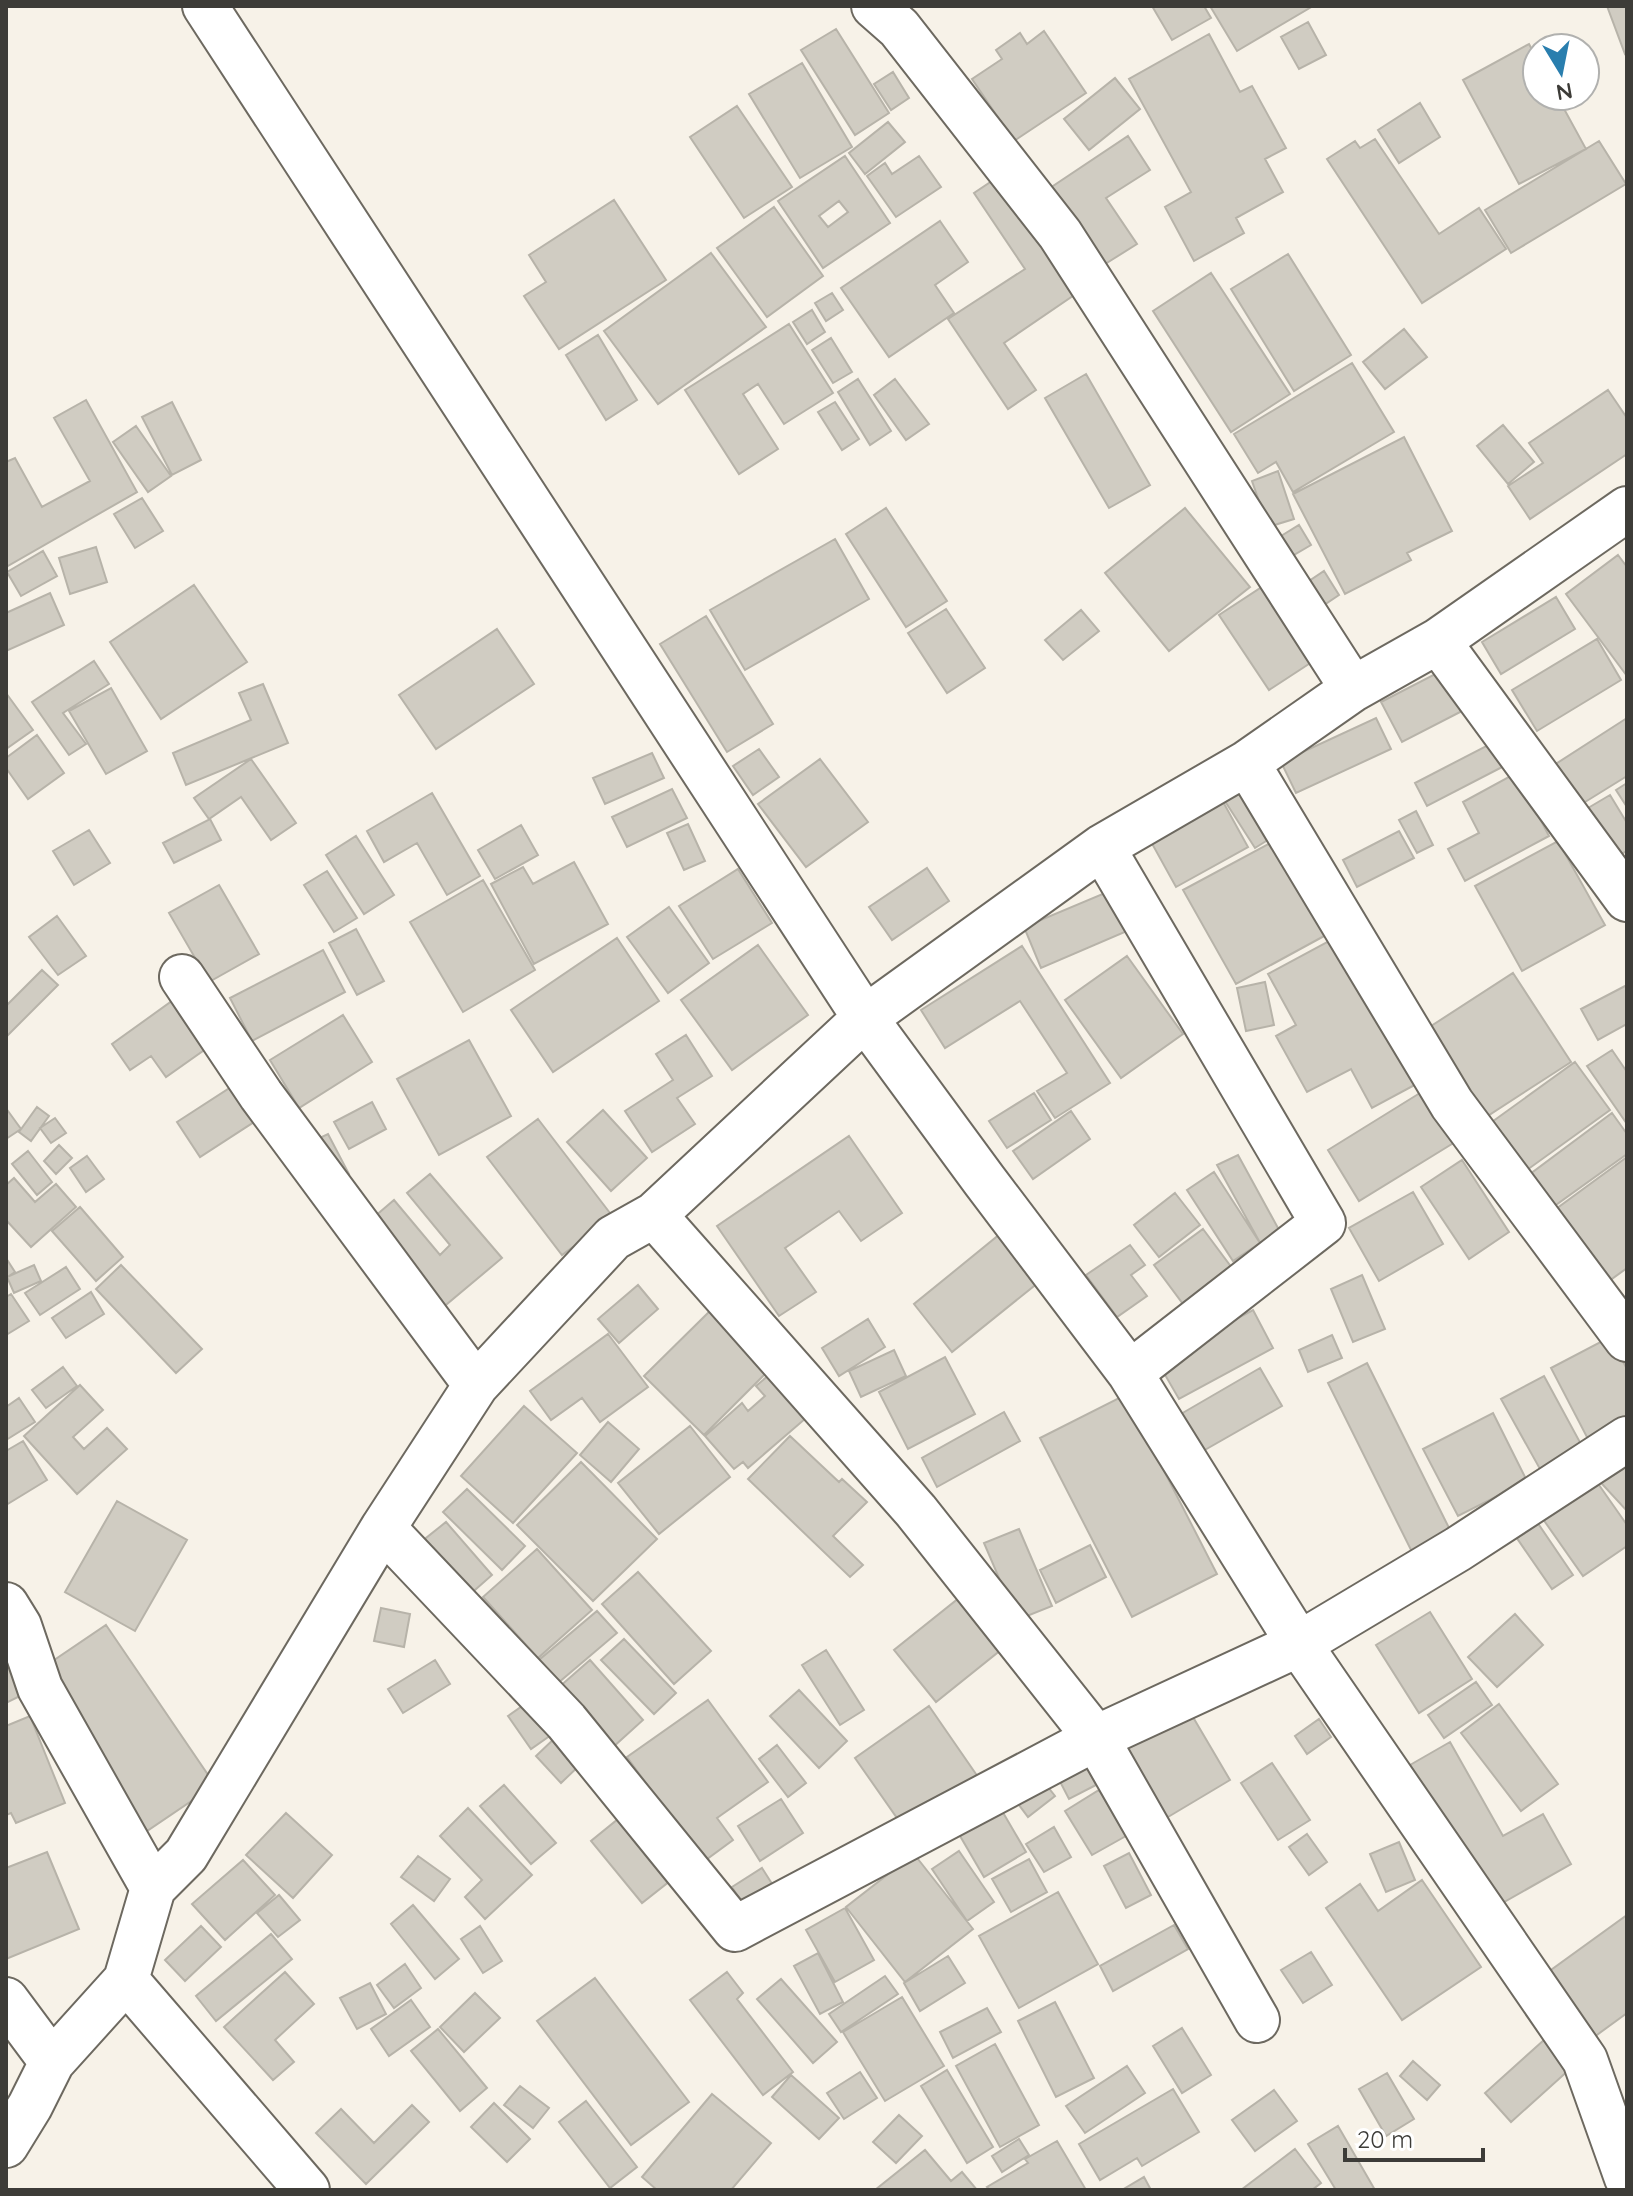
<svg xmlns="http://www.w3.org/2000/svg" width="1633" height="2196" font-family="Quicksand,sans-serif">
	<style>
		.building { fill: #d0ccc2; stroke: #b7b3a9; stroke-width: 2; fill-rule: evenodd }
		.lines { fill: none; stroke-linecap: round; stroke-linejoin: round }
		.street-casing { stroke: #6d6960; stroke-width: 48 }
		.street { stroke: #fff; stroke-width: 44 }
	</style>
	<rect width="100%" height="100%" fill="#f7f2e8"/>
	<path class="building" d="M1152,6H1204L1211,18L1172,40Z
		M1210,6H1313L1237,51Z
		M1607,6H1627V53L1625,54Z
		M1308,22L1326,55L1299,69L1281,37Z
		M836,29L889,113L855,135L801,50Z
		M1044,31L1086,93L1014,141L972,79L1002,59L996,50L1020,33L1027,44Z
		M1209,34L1240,92L1252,86L1286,148L1265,159L1283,192L1236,218L1244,233L1194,261L1165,207L1191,192L1129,79Z
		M1529,44L1537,59V96H1557L1586,149L1519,184L1463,80Z
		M802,63L852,147L800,178L749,94Z
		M893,72L909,98L891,110L874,84Z
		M1115,78L1140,109L1089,150L1064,119Z
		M1420,103L1440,137L1399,163L1378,130Z
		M737,106L792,187L744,218L690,137Z
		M888,122L905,142L865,174L849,153Z
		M1128,136L1150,170L1106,198L1137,244L1102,266L1050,188Z
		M1375,139L1439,234L1479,208L1506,249L1422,303L1327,159L1355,141L1360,148Z
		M1599,141L1626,184L1511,253L1485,210Z
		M845,156L890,223L823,268L778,201ZM839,201L848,212L828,227L819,216Z
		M919,156L941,187L896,217L867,176L885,163L892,174Z
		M1004,173L1083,289L1004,343L1036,390L1008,409L948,319L1025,269L974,193Z
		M614,200L666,280L559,349L524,296L546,282L529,255Z
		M774,207L823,276L767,317L717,248Z
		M940,221L968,262L935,285L954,313L889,357L841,288Z
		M711,253L766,327L658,404L604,331Z
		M1288,254L1351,355L1294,391L1231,289Z
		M1211,273L1290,394L1231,432L1153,311Z
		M832,293L843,310L826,321L815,303Z
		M812,310L825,332L807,344L793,322Z
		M789,324L833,393L784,424L758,384L743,394L778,449L739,474L685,390Z
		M1404,329L1427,357L1385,389L1363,362Z
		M598,335L637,400L606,420L566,355Z
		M831,338L852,372L833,383L812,350Z
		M1352,363L1394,432L1293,492L1276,462L1258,473L1234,434Z
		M1086,374L1150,485L1109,508L1045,398Z
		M858,379L891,431L870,445L838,392Z
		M895,379L929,424L906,440L874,395Z
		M1608,390L1627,418V454L1530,519L1508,486L1543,463L1529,443Z
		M86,400L137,492L6,567V462L15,458L42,507L90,481L54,418Z
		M172,402L201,460L172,475L142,417Z
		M835,402L859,439L842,450L818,412Z
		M1503,425L1534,462L1508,484L1477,446Z
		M136,426L171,476L148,492L113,442Z
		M1404,437L1452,531L1407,553L1411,560L1345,594L1293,494Z
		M1278,471L1294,519L1268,527L1252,481Z
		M142,498L163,531L135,548L114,514Z
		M886,508L947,601L906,627L846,534Z
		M1185,508L1250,587L1169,651L1105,573Z
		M1299,525L1311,545L1292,556L1281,536Z
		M835,539L869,599L745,670L710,610Z
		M96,547L107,582L70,594L59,558Z
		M43,551L57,576L21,596L7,572Z
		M1618,555L1627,567V676L1566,594Z
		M1324,571L1339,595L1321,607L1306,583Z
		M1268,583L1318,658L1269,690L1219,615Z
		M194,585L247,662L161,719L110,642Z
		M50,593L64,625L6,651V613Z
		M1556,597L1575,629L1501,674L1482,642Z
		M946,609L985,668L947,693L908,633Z
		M1081,610L1099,631L1063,660L1045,640Z
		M706,616L773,724L727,752L660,644Z
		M497,629L534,684L436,749L399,695Z
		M1597,639L1621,680L1537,731L1512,690Z
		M94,661L109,684L63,713L86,744L69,755L32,702Z
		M1443,670L1464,710L1402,742L1381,702Z
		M263,684L288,743L186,785L173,753L251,720L239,693Z
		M111,688L147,751L106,774L69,711Z
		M6,693L33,730L6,749Z
		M1376,718L1391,749L1296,793L1281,762Z
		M1627,718V776L1577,807L1551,767Z
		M37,735L64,773L28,799L6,768V758Z
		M1496,741L1508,764L1427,806L1415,783Z
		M759,749L779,777L753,795L733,766Z
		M652,753L664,778L605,804L593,778Z
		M251,759L296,823L271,840L241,797L209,819L194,798Z
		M820,759L868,822L806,867L758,804Z
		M1516,773L1549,836L1465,881L1448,849L1479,833L1463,802Z
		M1247,783L1279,833L1255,848L1223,798Z
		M1627,783V807L1616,790Z
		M672,789L687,818L627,847L612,817Z
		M432,793L480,876L447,895L417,843L384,862L367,831Z
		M1610,795L1627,823V851L1612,859L1583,811Z
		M1222,800L1248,847L1176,887L1150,840Z
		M1416,811L1433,845L1417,853L1399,820Z
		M210,819L221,840L174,863L163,843Z
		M688,824L705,861L684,870L667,833Z
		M521,825L538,855L495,879L478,850Z
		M89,830L110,863L74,885L53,851Z
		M1399,831L1414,858L1357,887L1343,860Z
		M356,836L394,895L364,914L326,855Z
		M1274,841L1326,935L1236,984L1183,890Z
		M1558,841L1605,925L1522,971L1475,886Z
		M574,862L608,924L534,964L491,884L523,867L533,884Z
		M927,868L949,901L892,940L869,907Z
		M738,869L772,923L713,959L679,906Z
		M327,871L357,918L334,932L304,885Z
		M483,880L535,970L463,1012L410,922Z
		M219,885L259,954L209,982L169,913Z
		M1124,885L1141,925L1041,968L1024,927Z
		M669,907L709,963L668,993L627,937Z
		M57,916L86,956L58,975L29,937Z
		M356,929L384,981L357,995L329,943Z
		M1342,934L1422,1081L1372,1108L1351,1069L1307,1092L1276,1036L1296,1025L1268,974Z
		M617,938L659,1001L553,1072L511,1010Z
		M758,945L808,1015L732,1070L681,1000Z
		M1022,946L1110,1083L1055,1118L1037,1091L1067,1073L1020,1001L945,1048L921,1010Z
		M323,950L345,992L252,1041L230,998Z
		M1127,956L1183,1034L1121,1078L1065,1000Z
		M42,970L58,985L6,1037V1006Z
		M1513,973L1571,1062L1486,1117L1428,1028Z
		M1265,982L1274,1025L1246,1031L1237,988Z
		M1627,985V1024L1598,1040L1581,1009Z
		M183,993L217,1041L166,1077L151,1056L130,1070L112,1044Z
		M343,1015L372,1062L299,1108L270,1060Z
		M686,1035L712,1076L677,1098L695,1124L652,1152L625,1111L673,1080L656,1054Z
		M469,1040L511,1116L439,1155L397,1079Z
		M1612,1050L1627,1072V1124L1587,1066Z
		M1575,1062L1610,1110L1520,1175L1485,1127Z
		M242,1080L265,1115L200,1157L177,1122Z
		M1428,1088L1460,1139L1359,1201L1328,1150Z
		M1034,1093L1051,1120L1007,1148L989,1121Z
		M372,1102L386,1129L349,1149L334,1122Z
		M37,1107L49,1116L31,1141L19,1132Z
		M603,1110L647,1158L611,1191L567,1142Z
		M8,1111L21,1129L6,1139V1113Z
		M1071,1111L1090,1139L1033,1179L1013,1151Z
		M1612,1113L1627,1134V1154L1546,1212L1522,1180Z
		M55,1118L66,1133L51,1143L40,1128Z
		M538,1119L613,1217L562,1255L487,1157Z
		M328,1134L349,1174L330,1184L309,1143Z
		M849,1136L902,1213L861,1241L839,1211L785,1248L816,1292L779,1316L717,1226Z
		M59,1145L72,1158L56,1174L44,1161Z
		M28,1151L52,1182L37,1195L12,1164Z
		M1238,1155L1284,1239L1264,1250L1217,1165Z
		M87,1156L104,1179L86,1192L70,1168Z
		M1627,1157V1268L1598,1289L1545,1217Z
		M1462,1160L1509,1232L1469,1259L1421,1187Z
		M1214,1172L1260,1243L1233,1261L1187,1190Z
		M430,1174L502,1258L441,1309L367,1223L394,1200L440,1255L450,1245L407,1193Z
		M14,1178L35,1202L56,1184L76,1207L31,1247L6,1220V1185Z
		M1413,1192L1443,1244L1379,1281L1349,1228Z
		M1175,1193L1200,1225L1159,1257L1134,1225Z
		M80,1207L123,1257L96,1281L52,1231Z
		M1203,1229L1235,1272L1186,1308L1154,1265Z
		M1000,1234L1039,1282L952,1352L914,1304Z
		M1130,1245L1145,1265L1131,1275L1147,1296L1117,1317L1086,1275Z
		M6,1258L15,1272L6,1278Z
		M34,1265L41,1281L14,1293L7,1277Z
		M121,1265L202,1349L176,1373L96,1289Z
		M66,1267L80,1289L40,1315L25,1293Z
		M1362,1275L1385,1329L1353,1342L1331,1289Z
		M638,1285L658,1309L619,1343L598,1319Z
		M91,1292L104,1314L66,1338L52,1318Z
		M11,1294L29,1321L6,1335V1297Z
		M715,1306L774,1365L704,1435L644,1376Z
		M1253,1310L1273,1348L1179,1399L1157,1361Z
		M868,1319L885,1347L839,1376L822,1348Z
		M608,1334L648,1387L600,1422L582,1398L551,1420L530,1391Z
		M1332,1335L1342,1358L1308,1372L1299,1350Z
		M1610,1337L1627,1369V1422L1589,1441L1551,1368Z
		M894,1350L906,1376L861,1397L849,1371Z
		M945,1357L975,1414L908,1449L879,1392Z
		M1367,1363L1456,1542L1417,1562L1328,1383Z
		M63,1367L77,1386L46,1408L32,1390Z
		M1260,1368L1282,1406L1196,1455L1174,1418Z
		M776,1369L813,1412L748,1468L743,1462L734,1469L705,1436L742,1403L748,1411L765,1396L756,1386Z
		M1544,1376L1582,1446L1540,1469L1501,1399Z
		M80,1385L103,1410L73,1437L84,1449L107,1428L127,1449L77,1494L24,1436Z
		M1125,1395L1217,1574L1132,1617L1040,1438Z
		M19,1398L35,1422L6,1440V1407Z
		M524,1406L577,1453L513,1523L461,1476Z
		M1004,1412L1020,1441L937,1487L922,1458Z
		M1493,1413L1527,1481L1458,1516L1423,1449Z
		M608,1422L639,1449L611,1482L580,1455Z
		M690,1426L730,1477L659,1534L618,1483Z
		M790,1436L839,1482L842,1479L867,1502L833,1536L863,1565L850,1577L748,1479Z
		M23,1441L47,1480L6,1505V1451Z
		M581,1462L657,1539L593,1601L517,1525Z
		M1627,1464V1511L1592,1473Z
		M1592,1475L1627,1525V1546L1583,1576L1538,1512Z
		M467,1489L525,1546L502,1570L443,1512Z
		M117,1501L187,1540L135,1631L65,1592Z
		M1535,1519L1573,1575L1552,1589L1514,1534Z
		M446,1522L492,1575L467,1597L421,1542Z
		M1019,1529L1052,1606L1017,1620L984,1543Z
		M1090,1545L1106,1577L1056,1603L1040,1570Z
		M537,1549L592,1610L538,1658L483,1597Z
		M638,1572L711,1651L674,1684L602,1604Z
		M964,1594L1007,1645L936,1702L894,1650Z
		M381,1608L410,1614L404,1647L374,1641Z
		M597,1611L617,1633L558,1683L539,1660Z
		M1430,1612L1472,1679L1419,1713L1376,1645Z
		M1515,1614L1543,1645L1497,1687L1468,1657Z
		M106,1625L215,1785L147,1831L38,1671Z
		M624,1639L676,1693L654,1714L601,1660Z
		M826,1650L864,1710L840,1725L802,1665Z
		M6,1658L24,1694L6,1703Z
		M435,1660L450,1684L403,1713L388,1689Z
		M590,1660L643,1720L612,1748L558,1688Z
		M1476,1682L1492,1705L1444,1738L1428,1715Z
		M799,1690L847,1741L819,1768L770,1716Z
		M708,1700L768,1782L717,1818L733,1840L703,1862L627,1757Z
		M528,1702L551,1735L531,1749L508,1716Z
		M1499,1704L1558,1784L1521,1811L1461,1733Z
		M929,1706L978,1777L904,1828L855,1758Z
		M1190,1712L1230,1780L1158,1823L1117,1755Z
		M30,1716L65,1803L16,1823L11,1813L6,1815V1726Z
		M1319,1719L1331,1737L1307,1754L1295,1736Z
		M557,1736L582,1763L561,1783L536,1756Z
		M1450,1742L1503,1836L1543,1814L1571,1864L1492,1909L1410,1765Z
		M777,1745L806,1783L788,1797L759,1759Z
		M1080,1753L1096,1785L1069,1799L1052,1766Z
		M1272,1763L1310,1820L1278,1840L1241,1783Z
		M1040,1777L1055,1796L1028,1817L1013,1797Z
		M504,1785L556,1843L531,1864L480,1806Z
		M1099,1790L1126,1836L1092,1855L1065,1811Z
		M781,1799L803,1833L760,1861L738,1826Z
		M998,1804L1026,1852L984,1877L956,1829Z
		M468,1808L532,1875L485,1919L465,1897L482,1880L440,1836Z
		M286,1813L332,1855L293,1898L246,1855Z
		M623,1815L675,1877L642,1903L591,1841Z
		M1054,1827L1071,1857L1044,1872L1026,1844Z
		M1307,1834L1327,1862L1309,1875L1289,1847Z
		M1399,1842L1415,1880L1386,1892L1370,1854Z
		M959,1851L994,1902L967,1921L932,1869Z
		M47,1852L79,1929L6,1959V1868Z
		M1129,1853L1151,1895L1126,1908L1104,1866Z
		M914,1854L973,1929L905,1982L846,1907Z
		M418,1856L450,1879L434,1901L401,1877Z
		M1029,1859L1047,1892L1011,1912L992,1879Z
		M243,1860L275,1895L225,1940L192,1904Z
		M762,1868L781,1898L751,1917L732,1887Z
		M1422,1880L1481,1967L1402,2020L1326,1908L1360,1884L1378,1911Z
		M1058,1892L1098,1964L1019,2008L979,1936Z
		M279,1895L300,1920L278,1937L257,1913Z
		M413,1905L459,1959L435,1979L391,1924Z
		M845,1908L874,1960L835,1982L806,1930Z
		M1627,1915V2013L1590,2040L1544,1975Z
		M1174,1925L1188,1949L1113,1991L1100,1966Z
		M201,1926L221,1947L185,1981L165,1960Z
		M480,1926L502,1961L483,1973L461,1939Z
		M271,1934L292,1959L216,2021L196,1996Z
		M1311,1952L1332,1985L1303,2003L1281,1970Z
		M818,1953L843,2002L820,2014L794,1966Z
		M948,1956L965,1983L920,2011L904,1983Z
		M405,1964L421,1988L394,2008L377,1985Z
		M285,1972L314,2004L275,2040L294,2062L273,2080L224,2027Z
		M727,1972L743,1993L737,1999L793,2072L763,2095L690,2000Z
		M885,1976L898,1994L841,2032L829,2014Z
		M595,1978L689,2102L631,2145L537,2021Z
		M781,1979L837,2042L813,2063L757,1999Z
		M370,1983L386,2014L357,2029L340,1998Z
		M475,1993L500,2018L464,2052L440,2027Z
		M902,1997L944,2066L885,2101L843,2032Z
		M411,2000L430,2027L389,2056L371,2029Z
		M1055,2002L1094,2078L1056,2097L1018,2021Z
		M987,2008L1001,2032L953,2058L940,2032Z
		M1182,2028L1211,2075L1182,2093L1153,2046Z
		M438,2029L487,2088L460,2111L411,2051Z
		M1554,2031L1580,2060L1511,2122L1485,2093Z
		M995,2044L1039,2125L1000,2147L956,2066Z
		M1413,2061L1440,2085L1427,2100L1400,2076Z
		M1127,2066L1145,2093L1085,2133L1066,2106Z
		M947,2070L993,2147L967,2163L921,2086Z
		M860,2072L877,2098L844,2119L827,2093Z
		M1387,2073L1414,2119L1386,2136L1359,2089Z
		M791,2075L839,2118L819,2139L772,2097Z
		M520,2086L549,2108L533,2128L504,2105Z
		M1173,2089L1199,2132L1142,2166L1137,2158L1100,2180L1079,2144Z
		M1274,2090L1297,2121L1255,2151L1232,2120Z
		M712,2094L771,2143L731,2190H657L642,2177Z
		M586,2101L637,2167L610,2188L559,2122Z
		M494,2103L530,2139L507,2162L471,2127Z
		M412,2105L429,2122L366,2184L316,2133L341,2109L374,2143Z
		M899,2115L922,2136L896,2163L873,2142Z
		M1338,2126L1375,2190H1336L1308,2144Z
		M1019,2139L1029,2155L1002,2172L992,2156Z
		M1057,2141L1086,2190H990L987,2187L1028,2163L1025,2159Z
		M1295,2149L1321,2183L1312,2190H1241Z
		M925,2150L951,2181L962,2172L977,2190H875Z
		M1144,2177L1151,2190H1122Z"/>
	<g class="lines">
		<defs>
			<path id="street" d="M205,6L865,1018L984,1180L1130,1373L1299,1644L1585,2060L1627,2178
				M874,6L899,28L1060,234L1353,689
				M1438,641L1627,899
				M1247,763L1452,1104L1627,1339
				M1102,847L1323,1223L1130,1373
				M182,977L261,1095L476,1385
				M654,1215L916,1511L1096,1738L1257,2020
				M383,1528L566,1721L735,1929L1096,1738L1299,1644L1458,1549L1627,1439
				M6,1605L19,1626L40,1688L153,1888
				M126,1980L307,2190
				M6,2000L52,2062
				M6,2145L30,2106L52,2062L126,1980L153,1888L186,1855L383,1528L476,1385L613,1238L654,1215L865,1018L1102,847L1247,763L1353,689L1438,641L1627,509"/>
		</defs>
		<use href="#street" class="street-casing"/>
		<use href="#street" class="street"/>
	</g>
	<rect width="1633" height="2196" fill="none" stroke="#3d3c38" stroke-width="16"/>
	<g transform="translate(1561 72) rotate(170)"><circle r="38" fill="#ffffff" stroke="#b1b1af" stroke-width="2"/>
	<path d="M0-6L14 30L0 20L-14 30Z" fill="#297eae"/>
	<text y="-12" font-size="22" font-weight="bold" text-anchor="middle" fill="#3d3c38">N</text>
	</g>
	<path d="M1345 2148v12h138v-12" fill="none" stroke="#3d3c38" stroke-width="4"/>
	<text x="1357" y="2148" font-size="24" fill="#3d3c38" stroke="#ffffff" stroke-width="6" paint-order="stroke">20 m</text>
</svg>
